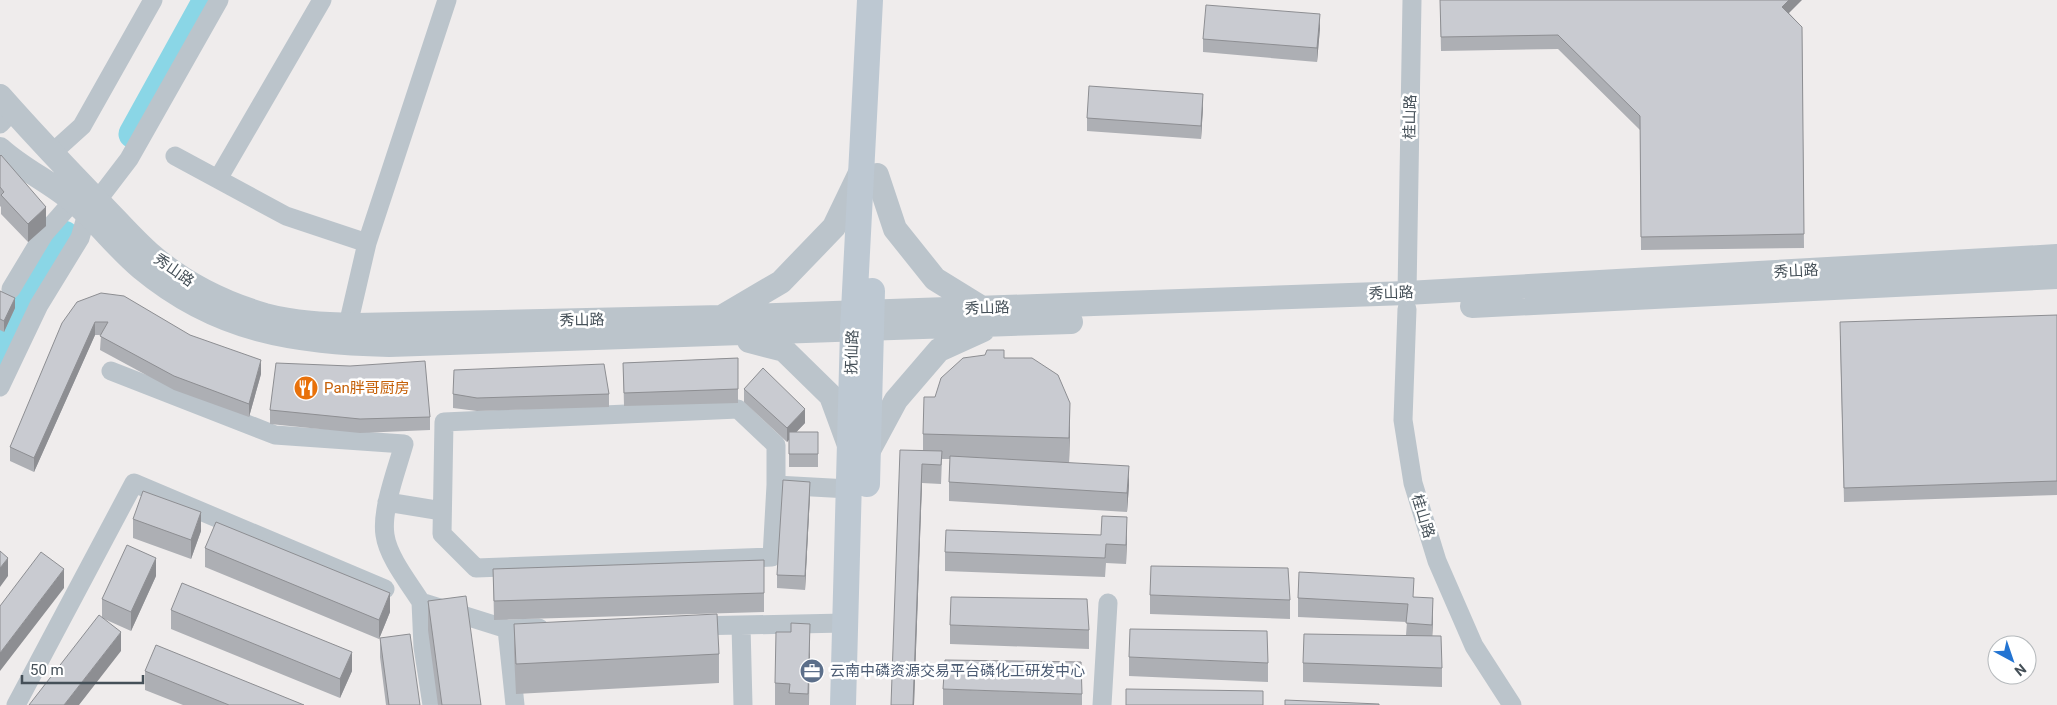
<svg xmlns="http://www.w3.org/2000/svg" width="2057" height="705" font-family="Roboto,'Noto Sans SC',sans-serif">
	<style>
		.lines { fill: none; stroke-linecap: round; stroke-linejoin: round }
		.river { stroke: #8ad6e6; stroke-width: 29 }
		.minor { stroke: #bbc4cb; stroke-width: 19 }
		.tertiary { stroke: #bbc4cb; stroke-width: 24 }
		.secondary { stroke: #bdc8d2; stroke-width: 26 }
		.wall { fill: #adafb4 }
		.shaded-wall { fill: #8d8e92 }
		.building { fill: #c9cbd1; stroke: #8d8e92 }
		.labels { text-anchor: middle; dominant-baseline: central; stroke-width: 5; stroke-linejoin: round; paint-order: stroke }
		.street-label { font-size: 15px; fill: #455058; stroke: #fff }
		.food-label { font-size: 15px; fill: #c56008; stroke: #fff; text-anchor: start }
		.service-label { font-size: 15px; fill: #4e5e75; stroke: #fff; text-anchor: start }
	</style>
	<rect width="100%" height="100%" fill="#efecec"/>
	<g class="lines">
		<path class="river" d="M133,134L207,0
			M0,360L22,314L64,235"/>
		<path class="minor" d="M0,124L13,110
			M51,154L82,126L153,0
			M175,156L286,216L367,243
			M218,179L322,0
			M11,289L44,234L73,201
			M1407,293L1412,0
			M1407,309L1403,420L1413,483L1437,561L1474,646L1512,705
			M348,325L367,243L447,0
			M111,371L275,435L404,444C397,469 381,510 385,535C388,557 409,583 421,602L507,629L539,628
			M0,387L39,305L80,238L87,214L129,159L219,0
			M776,485V445L738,409L444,422L442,534L476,568L772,557L776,485L849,489
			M387,502L442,511
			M421,602L423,647L432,705
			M741,625L743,705
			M692,626L845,623
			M507,629L515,705
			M16,705L134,483L385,589
			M1102,705L1108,603"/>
		<path class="tertiary" d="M0,96C31,131 63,165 96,199C114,217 130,236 149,253C182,282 224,303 265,315C295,323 326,324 356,325L722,317L1407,293L2057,256
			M0,149C23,170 51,182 74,202C98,222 117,248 141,268C218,332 294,342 389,345L1071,322
			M877,175L895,229L935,279L982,308
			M1472,306L2057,277
			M723,316L781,282L834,227L860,173
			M749,341L784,350L831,396L849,445
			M868,452L896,400L939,350L983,330"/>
		<path class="secondary" d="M867,484L872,291
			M843,705L853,330L870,0"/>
	</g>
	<path class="wall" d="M1440,0L1789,13L1802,27L1804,248L1641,250L1640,130L1558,49L1441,51Z
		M1320,28L1317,62L1203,52V39Z
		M1203,107L1201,139L1087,131V118Z
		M0,156L46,226L28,242L1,214V207L0,206Z
		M0,291L15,308L4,332L0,330Z
		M77,302L190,335L261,374L249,417L174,390L100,350L101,335H95L34,472L10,461V447Z
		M2057,315V495L1844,502L1840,336Z
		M738,358V403L624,406L623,363Z
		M1004,358L1070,427L1069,463L1129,485L1127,512L949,501V482L950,459H942L941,484L922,483L914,705H891L923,451V434L935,397Z
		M744,389L805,423L796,432H818V467H789V439L787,442L744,402Z
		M453,394H609V407L477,411L453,408Z
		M270,410L430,417V430L360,433L270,424Z
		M810,495L805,590L777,588V575Z
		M133,519L201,531L191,559L133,538Z
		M1127,536L1126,564L1106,563L1105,577L945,571V552Z
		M205,548L390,612L379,639L205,567Z
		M764,560V612L494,620L493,569Z
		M156,576L131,631L102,618V599Z
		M1150,595L1290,600V619L1150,614Z
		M1414,597L1433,617L1432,636L1442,668V687L1303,682V663L1406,635L1407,622L1298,617V598Z
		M428,601L481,705H438L428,630Z
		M171,610L352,671L340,698L171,629Z
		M514,624L719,654V683L516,694L514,653Z
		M950,625L1089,630V649L950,644Z
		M380,638L420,705H386L380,657Z
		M810,653L809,705H775V683Z
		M1129,657L1268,663V682L1129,676Z
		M145,671L304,705H183L145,690Z
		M943,689L1082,694V705H943Z"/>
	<path class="shaded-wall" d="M1789,0H1802L1782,20V7Z
		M1320,14V28L1317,62V48Z
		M1203,94V107L1201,139V126Z
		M46,207V226L28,242V224Z
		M15,298V308L4,332V321Z
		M95,322V335L34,472V458Z
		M261,360V374L249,417V404Z
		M1070,403V427L1069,463V438Z
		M805,409V423L787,442V428Z
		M922,464V483L914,705H913Z
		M1129,466V485L1127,512V493Z
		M810,482V495L805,590V576Z
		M201,512V531L191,559V540Z
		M1127,517V536L1126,564V545Z
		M8,558V576L0,587V568Z
		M156,558V576L131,631V612Z
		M64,569V588L0,671V653Z
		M390,593V612L379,639V620Z
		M1433,598V617L1432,643V625Z
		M810,624V653L808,705Z
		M121,632V651L79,705H64Z
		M352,652V671L340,698V679Z"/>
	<path class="building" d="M1440,0H1789L1782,7L1802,27L1804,234L1641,237L1640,116L1558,35L1441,37Z
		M1206,5L1320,14L1317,48L1203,39Z
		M1089,86L1203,94L1201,126L1087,118Z
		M1,155L46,207L28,224L1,195L4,192L0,187V156Z
		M0,291L15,298L4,321L0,319Z
		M101,293L124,296L190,335L261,360L249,404L174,376L100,336L108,322H95L34,458L10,447L62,323L77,302Z
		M2057,315V481L1844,488L1840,322Z
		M987,350H1004V358H1032L1058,375L1070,403L1069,438L923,434L924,397H935L941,378L963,358L985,355Z
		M738,358V389L624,393L623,363Z
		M425,361L430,417L360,419L270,410L276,363L350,366Z
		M604,364L609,394L477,398L453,394L454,370Z
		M763,368L805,409L787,428L744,389Z
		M789,432H818V454H789Z
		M900,450L942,451L941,465L922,464L913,705H891Z
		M950,456L1129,466L1127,493L949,482Z
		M783,480L810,482L805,576L777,575Z
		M143,491L201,512L191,540L133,519Z
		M1102,516L1127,517L1126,545L1106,544L1105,558L945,552L946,530L1101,535Z
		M216,522L390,593L379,620L205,548Z
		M127,545L156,558L131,612L102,599Z
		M0,551L8,558L0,568Z
		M41,552L64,569L0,653V606Z
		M764,560V593L494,601L493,569Z
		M1151,566L1288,568L1290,600L1150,595Z
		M1299,572L1414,578L1413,597L1433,598L1432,625L1406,623L1408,604L1298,598Z
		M182,583L352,652L340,679L171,610Z
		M466,596L481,705H442L428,601Z
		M951,597L1087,599L1089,630L950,625Z
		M717,614L719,654L516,664L514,624Z
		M99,615L121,632L64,705H29Z
		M791,623L810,624L808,694L789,693L790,684L775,683L776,632H791Z
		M1130,629L1267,631L1268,663L1129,657Z
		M410,634L420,705H389L380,638Z
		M1304,634L1441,636L1442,668L1303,663Z
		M156,645L304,705H229L145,671Z
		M945,660L1081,662L1082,694L943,689Z
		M1126,689L1263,691V705H1126Z
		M1285,700L1379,704V705H1285Z"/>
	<defs>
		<symbol id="restaurant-disc" viewBox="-11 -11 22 22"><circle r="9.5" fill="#e8710a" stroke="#fff"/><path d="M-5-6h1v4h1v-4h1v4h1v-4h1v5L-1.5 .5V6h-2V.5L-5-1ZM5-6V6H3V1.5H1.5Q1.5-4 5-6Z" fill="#fff"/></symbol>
		<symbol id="office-disc" viewBox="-11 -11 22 22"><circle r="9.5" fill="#5c6f8a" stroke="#fff"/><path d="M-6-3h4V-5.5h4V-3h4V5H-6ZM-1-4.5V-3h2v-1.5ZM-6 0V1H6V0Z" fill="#fff"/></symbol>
	</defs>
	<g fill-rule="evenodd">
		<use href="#restaurant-disc" x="292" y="374" width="28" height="28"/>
		<use href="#office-disc" x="798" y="657" width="28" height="28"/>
	</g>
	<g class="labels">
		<g class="street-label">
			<text transform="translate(1410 117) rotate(-89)">桂山路</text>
			<text transform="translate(174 270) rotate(35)">秀山路</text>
			<text transform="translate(1796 271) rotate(-3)">秀山路</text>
			<text transform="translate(1391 293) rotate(-2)">秀山路</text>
			<text transform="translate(987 308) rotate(-2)">秀山路</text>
			<text transform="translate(582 320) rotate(-1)">秀山路</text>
			<text transform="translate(852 352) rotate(-88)">抚仙路</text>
			<text transform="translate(1423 516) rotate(73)">桂山路</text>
		</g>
		<g class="food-label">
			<text x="324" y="388">Pan胖哥厨房</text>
		</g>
		<g class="service-label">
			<text x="830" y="671">云南中磷资源交易平台磷化工研发中心</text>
		</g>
	</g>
	<g transform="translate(2012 660) rotate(140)"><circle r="24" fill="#ffffff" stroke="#b5b9bc"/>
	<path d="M0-4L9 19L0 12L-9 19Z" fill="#2374d2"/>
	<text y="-8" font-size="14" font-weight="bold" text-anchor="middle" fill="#455058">N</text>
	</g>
	<path d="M22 675v8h121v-8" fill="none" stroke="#455058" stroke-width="2.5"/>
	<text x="30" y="675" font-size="15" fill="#455058" stroke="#ffffff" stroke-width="4" paint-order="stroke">50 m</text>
</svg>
